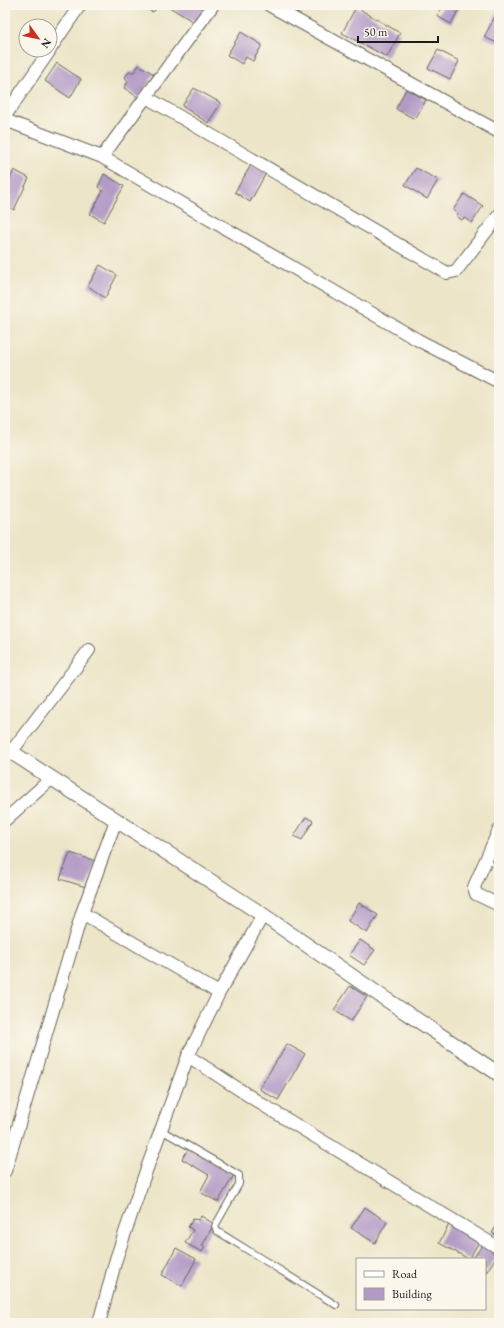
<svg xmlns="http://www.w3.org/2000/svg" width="504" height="1328" font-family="'EB Garamond',serif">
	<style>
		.building { fill: #b29ac6 }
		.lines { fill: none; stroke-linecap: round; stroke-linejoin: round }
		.service-casing { stroke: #656258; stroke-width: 8 }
		.minor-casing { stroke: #656258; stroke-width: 14 }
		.tertiary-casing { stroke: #656258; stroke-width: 16 }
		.service { stroke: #fff; stroke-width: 6 }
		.minor { stroke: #fff; stroke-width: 12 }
		.tertiary { stroke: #fff; stroke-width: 14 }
	</style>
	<rect width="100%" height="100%" fill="#fbf7ec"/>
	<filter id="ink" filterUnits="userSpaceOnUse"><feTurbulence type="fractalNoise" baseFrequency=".025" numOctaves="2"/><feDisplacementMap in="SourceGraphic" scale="8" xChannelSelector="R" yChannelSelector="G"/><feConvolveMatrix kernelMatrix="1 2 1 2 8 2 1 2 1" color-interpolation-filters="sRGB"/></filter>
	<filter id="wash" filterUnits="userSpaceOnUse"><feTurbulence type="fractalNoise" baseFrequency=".012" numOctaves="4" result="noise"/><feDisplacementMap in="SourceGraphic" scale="16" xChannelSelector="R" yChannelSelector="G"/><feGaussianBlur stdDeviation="0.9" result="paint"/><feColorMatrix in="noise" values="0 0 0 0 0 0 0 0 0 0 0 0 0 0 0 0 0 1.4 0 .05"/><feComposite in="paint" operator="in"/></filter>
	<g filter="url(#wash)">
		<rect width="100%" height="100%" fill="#ece5c8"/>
		<g id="blocks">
			<path class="building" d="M166,5H210L197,24Z
				M444,5H461L451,24L437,16Z
				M356,7L400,33L387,57L342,33Z
				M499,9V44L484,37Z
				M241,32L262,45L253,61L246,57L242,64L227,55Z
				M438,50L459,61L450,79L428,68Z
				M57,63L81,79L70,98L45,81Z
				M139,65L154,74L139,98L124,88L128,82L125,77L129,72H134Z
				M194,88L221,103L208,123L182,106Z
				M406,89L426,100L415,119L396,109Z
				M251,165L266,173L250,202L235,192Z
				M416,168L438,180L427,199L405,185Z
				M14,170L29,178L14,210L5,205V190Z
				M104,174L124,186L104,222L90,214L103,191L98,187Z
				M464,194L483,206L472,223L464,218L462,220L457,217L458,214L453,210Z
				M100,265L117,275L105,298L88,286Z
				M306,817L313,821L302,840L294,836Z
				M70,853L96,861L86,887L60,879Z
				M359,903L378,915L367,933L348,921Z
				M360,940L375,950L364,965L349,955Z
				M350,986L367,997L351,1021L334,1010Z
				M287,1044L305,1054L278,1100L259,1089Z
				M189,1148L234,1175L218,1202L200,1192L209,1175L182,1159Z
				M365,1207L387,1222L375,1243L351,1228Z
				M201,1216L214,1224L202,1246L205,1247L202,1252L185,1243L193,1230L188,1227L193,1219L199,1220Z
				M452,1219L482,1237L469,1259L439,1243Z
				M499,1222V1237L492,1233Z
				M485,1241L499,1252L486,1273L485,1259H473Z
				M176,1248L196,1259L182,1286L162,1275Z"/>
		</g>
	</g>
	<g filter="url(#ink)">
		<use href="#blocks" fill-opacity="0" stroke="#656258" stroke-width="1"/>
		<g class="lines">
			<defs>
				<path id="service" d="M152,8L155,5
					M161,1130L239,1175V1184L215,1226L217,1231L336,1305"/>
				<path id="minor" d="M269,5L499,132
					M50,49L80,5
					M146,97L447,273L456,271L499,215
					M5,116L50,50
					M5,120L102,157L418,340L499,382
					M102,157L213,5
					M11,752L89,650
					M5,820L51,779
					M499,830L474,887L476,894L499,905
					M82,913L219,993
					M188,1056L263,1105L499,1248
					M5,1171L82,913L116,820
					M99,1323L116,1259L146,1171L188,1056L219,993L263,915"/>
				<path id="tertiary" d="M5,748L263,915L384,998L499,1074"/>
			</defs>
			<use href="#service" class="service-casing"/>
			<use href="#minor" class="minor-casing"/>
			<use href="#tertiary" class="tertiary-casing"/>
			<use href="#service" class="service"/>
			<use href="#minor" class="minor"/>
			<use href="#tertiary" class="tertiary"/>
		</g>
	</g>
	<rect width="504" height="1328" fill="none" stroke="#fbf7ec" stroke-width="20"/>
	<rect x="356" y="1258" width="130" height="52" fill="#fbf7ec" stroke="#a29f99"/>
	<rect x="364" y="1271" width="20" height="6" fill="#ffffff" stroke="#a29f99"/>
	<text x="392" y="1278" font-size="12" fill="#1c1c1c">Road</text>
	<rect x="364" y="1288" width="20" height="12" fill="#b29ac6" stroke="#a29f99"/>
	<text x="392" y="1298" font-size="12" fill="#1c1c1c">Building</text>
	<g transform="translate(38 38) rotate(123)"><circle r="19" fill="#fbf7ec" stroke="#a29f99"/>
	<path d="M0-3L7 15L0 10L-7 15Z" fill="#c8321e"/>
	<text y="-6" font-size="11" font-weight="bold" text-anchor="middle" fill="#1c1c1c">N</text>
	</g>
	<path d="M358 36v6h80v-6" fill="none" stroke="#1c1c1c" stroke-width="2"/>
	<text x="364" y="36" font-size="12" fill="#1c1c1c" stroke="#fbf7ec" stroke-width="3" paint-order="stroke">50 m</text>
</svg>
